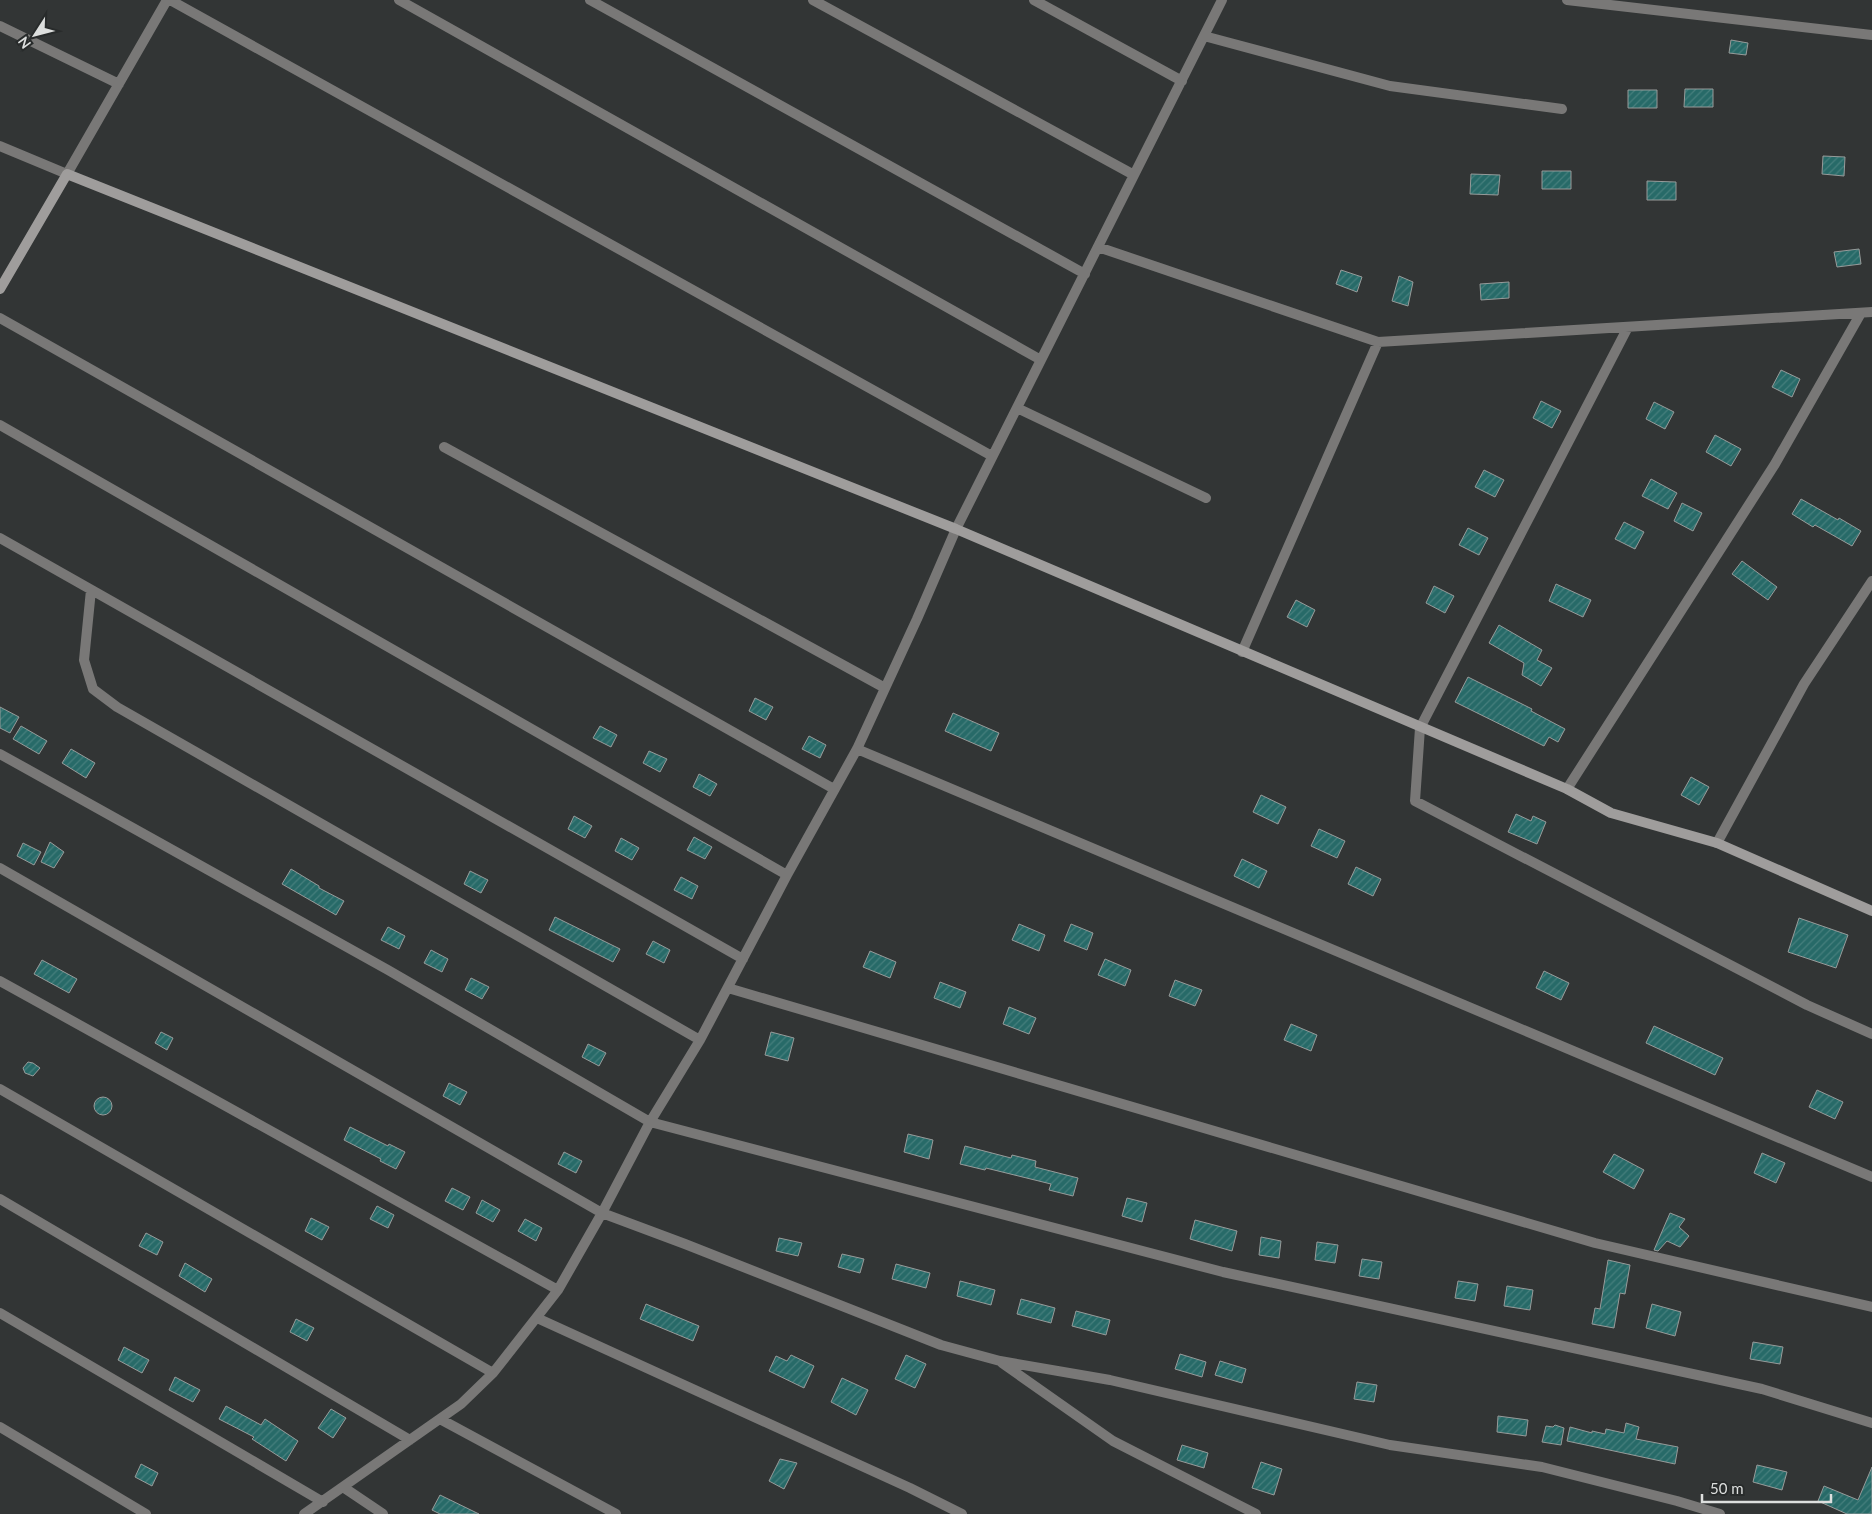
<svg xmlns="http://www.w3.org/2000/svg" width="1872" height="1514" font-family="Lato,sans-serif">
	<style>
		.building { fill: url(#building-hatch); stroke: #979b9a }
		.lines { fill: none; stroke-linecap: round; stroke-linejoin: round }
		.street { stroke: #797877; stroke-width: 10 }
		.secondary { stroke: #9f9d9c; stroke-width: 10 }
	</style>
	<defs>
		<pattern id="building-hatch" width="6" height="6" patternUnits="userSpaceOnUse" patternTransform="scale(1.25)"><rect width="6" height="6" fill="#276a68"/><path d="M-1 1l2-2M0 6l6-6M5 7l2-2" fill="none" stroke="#467f7d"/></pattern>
	</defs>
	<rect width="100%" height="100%" fill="#323535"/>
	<path class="building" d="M1731,40L1748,43L1746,55L1729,53Z
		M1685,89H1713V107H1684Z
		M1628,90H1657V108H1628Z
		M1823,156L1845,157L1844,176L1822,174Z
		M1542,171H1571V189H1542Z
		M1471,174L1500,175L1498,195L1470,194Z
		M1647,181L1676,182V200H1647Z
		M1859,249L1861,264L1837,267L1834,252Z
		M1341,270L1362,277L1357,292L1336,284Z
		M1399,276L1413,282L1408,306L1392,301Z
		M1509,282V298L1481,300L1480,284Z
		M1781,370L1800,379L1792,397L1772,387Z
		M1541,401L1561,411L1552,428L1533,418Z
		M1654,402L1674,412L1665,429L1646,419Z
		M1715,435L1741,449L1731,466L1706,452Z
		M1484,470L1504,480L1495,497L1475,487Z
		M1651,479L1677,493L1668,509L1642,496Z
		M1801,499L1838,520L1839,518L1861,531L1852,546L1815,525L1813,527L1792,514Z
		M1682,503L1702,513L1693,531L1674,521Z
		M1624,522L1644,532L1635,549L1615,539Z
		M1468,528L1488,538L1479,555L1459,545Z
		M1742,561L1777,587L1768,600L1732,574Z
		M1556,584L1591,600L1583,617L1549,601Z
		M1434,586L1454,596L1445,613L1426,603Z
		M1296,600L1315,610L1307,627L1287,617Z
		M1499,625L1542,650L1537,660L1552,668L1541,686L1522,675L1524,663L1489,643Z
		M1468,677L1532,709L1531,711L1565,729L1558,742L1549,737L1544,746L1455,702Z
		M755,698L773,707L766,720L749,711Z
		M0,707L19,717L10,733L0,728Z
		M953,713L999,733L991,751L945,731Z
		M21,726L47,741L39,754L13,739Z
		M600,726L617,735L611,747L593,738Z
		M809,736L826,745L820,758L802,749Z
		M71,749L95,763L86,778L62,763Z
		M649,751L667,759L660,772L643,763Z
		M699,774L717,784L710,796L693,787Z
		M1691,777L1709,787L1699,805L1681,795Z
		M1261,795L1286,807L1278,824L1253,812Z
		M1516,814L1531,821L1533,816L1546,822L1537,844L1508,832Z
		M574,816L592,826L585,838L568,829Z
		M1319,829L1345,841L1337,858L1311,846Z
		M694,837L712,847L705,859L687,850Z
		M621,838L639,848L632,860L615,851Z
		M50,842L64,852L54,868L41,862Z
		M23,843L41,852L34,865L17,856Z
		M1242,859L1267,871L1259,888L1234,876Z
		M1356,867L1381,879L1373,896L1348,884Z
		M291,869L319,886V888L344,901L336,915L282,884Z
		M470,871L488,880L481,893L464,884Z
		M681,877L698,886L692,899L674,890Z
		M555,917L620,949L613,962L549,930Z
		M1799,918L1848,935L1836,968L1788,952Z
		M1019,924L1045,935L1039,951L1012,940Z
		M1071,924L1093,933L1087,950L1064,941Z
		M388,927L405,936L399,949L381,940Z
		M653,941L670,950L664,963L646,954Z
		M431,950L448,959L442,972L424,963Z
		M870,951L896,962L890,978L863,967Z
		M1105,959L1131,970L1125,986L1098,975Z
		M42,960L77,979L69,993L34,974Z
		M1544,971L1569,983L1561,1000L1536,988Z
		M471,978L489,987L482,999L465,990Z
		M1175,980L1202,990L1195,1006L1169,996Z
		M940,982L966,992L960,1008L934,998Z
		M1009,1007L1036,1018L1029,1034L1003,1024Z
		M1291,1024L1317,1035L1311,1051L1284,1040Z
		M1654,1026L1723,1058L1715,1075L1646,1043Z
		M161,1032L173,1038L167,1050L155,1043Z
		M771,1032L794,1038L788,1061L765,1055Z
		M588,1044L606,1053L599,1066L582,1057Z
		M28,1062L33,1063L40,1068L33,1076L25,1073L23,1068Z
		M449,1083L467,1092L460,1105L443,1096Z
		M1817,1090L1843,1102L1835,1119L1809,1107Z
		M94 1106a9 9 0 1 1 18 0a9 9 0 1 1-18 0Z
		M350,1127L388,1146L389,1144L405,1152L396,1169L380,1161L381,1159L344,1140Z
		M908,1134L933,1140L929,1159L904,1152Z
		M965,1146L1011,1158L1012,1155L1036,1161L1035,1167L1078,1178L1073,1196L1049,1190L1051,1184L986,1168L985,1170L960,1164Z
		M564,1152L582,1161L576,1173L558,1164Z
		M1762,1153L1785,1163L1776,1183L1754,1173Z
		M1614,1154L1644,1170L1634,1189L1603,1172Z
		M452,1188L470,1197L463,1210L445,1201Z
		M1127,1198L1147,1203L1142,1222L1122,1216Z
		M482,1200L500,1210L493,1222L476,1213Z
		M377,1206L394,1215L388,1228L370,1219Z
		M1670,1213L1685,1219L1679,1227L1689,1236L1680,1247L1667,1241L1658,1251L1654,1250Z
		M311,1218L329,1227L322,1240L305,1231Z
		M525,1219L542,1228L536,1241L518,1231Z
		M1195,1220L1237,1231L1232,1251L1190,1239Z
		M146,1233L163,1242L157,1255L139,1246Z
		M1261,1237L1281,1241L1279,1258L1259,1255Z
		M779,1238L802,1243L798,1256L776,1251Z
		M1317,1242L1338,1245L1335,1263L1315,1260Z
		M842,1254L864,1259L860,1273L838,1267Z
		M1362,1259L1382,1262L1379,1279L1359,1276Z
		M1608,1260L1630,1265L1625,1294L1620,1293L1614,1328L1592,1324L1595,1308L1600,1309Z
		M185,1263L212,1279L205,1292L179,1276Z
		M896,1264L930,1273L926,1288L892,1279Z
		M960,1281L995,1290L991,1305L957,1296Z
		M1458,1281L1478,1284L1475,1301L1455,1298Z
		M1507,1286L1533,1290L1530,1310L1504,1306Z
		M1021,1299L1055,1308L1051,1323L1017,1314Z
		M646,1304L699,1326L693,1341L640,1319Z
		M1652,1304L1681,1312L1675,1336L1646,1328Z
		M1076,1311L1110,1320L1106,1335L1072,1326Z
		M296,1319L314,1328L307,1341L290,1332Z
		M1753,1342L1783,1347L1780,1364L1750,1359Z
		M124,1347L149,1360L142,1373L118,1360Z
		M1180,1354L1206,1362L1202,1377L1175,1369Z
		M791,1355L814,1366L804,1388L769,1371L776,1356L787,1361Z
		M906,1355L926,1364L915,1388L895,1379Z
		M1220,1361L1246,1369L1242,1383L1215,1375Z
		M175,1377L200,1390L193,1402L169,1390Z
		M842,1378L868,1390L856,1415L831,1402Z
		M1357,1382L1377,1385L1374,1402L1354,1399Z
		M226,1406L261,1425L265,1419L298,1441L286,1461L252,1439L254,1437L219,1419Z
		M331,1409L346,1418L333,1438L318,1428Z
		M1498,1416L1528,1420L1526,1436L1497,1432Z
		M1626,1423L1639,1427L1636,1439L1678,1447L1675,1464L1567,1441L1570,1427L1592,1433V1431L1605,1434L1606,1429L1624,1433Z
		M1555,1425L1564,1428L1561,1445L1542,1442L1546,1426L1553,1427Z
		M1182,1445L1208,1453L1204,1468L1177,1460Z
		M780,1459L797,1463L784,1489L769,1481Z
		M1261,1462L1282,1469L1274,1495L1252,1488Z
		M141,1464L158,1473L152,1486L135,1477Z
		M1757,1465L1787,1472L1782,1490L1753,1482Z
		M1872,1467V1514H1847L1818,1501L1824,1486L1858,1500Z
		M440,1495L479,1514H440L432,1510Z"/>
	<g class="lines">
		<path class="street" d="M170,0L992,456
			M399,0L1041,360
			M590,0L1085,274
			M813,0L1134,175
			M1034,0L1182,81
			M1567,0L1872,35
			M0,26L119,84
			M1204,36L1390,86L1562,109
			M0,146L67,174L167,0
			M1098,247L1378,342L1872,312
			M0,318L834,789
			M1628,327L1420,728L1415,801L1807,1005L1872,1034
			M1017,408L1206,498
			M0,425L787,875
			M444,447L885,688
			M0,538L743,959
			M91,590L84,660L93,689L117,707L700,1040
			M1242,652L1378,342
			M857,749L1872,1177
			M0,754L388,970L650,1122L1223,1272L1762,1389L1872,1423
			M1567,789L1775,464L1861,313
			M1717,843L1804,684L1872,581
			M0,868L602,1213L685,1244L941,1345L1000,1361L1110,1380L1390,1445L1542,1467L1677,1501L1720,1514
			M0,981L558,1290
			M728,988L1595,1243L1872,1307
			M0,1089L493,1373
			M0,1199L410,1440
			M0,1313L323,1502
			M537,1318L910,1488L962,1514
			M1002,1363L1113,1441L1256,1514
			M440,1419L616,1514
			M0,1427L146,1514
			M343,1487L383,1514
			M304,1514L461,1404L493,1373L558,1290L602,1213L650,1122L700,1040L787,875L857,749L917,619L956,529L1222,0"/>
		<path class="secondary" d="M0,289L67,174L956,529L1567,789L1611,813L1717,843L1872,911"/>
	</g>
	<g transform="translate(35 35) rotate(234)" stroke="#282b2b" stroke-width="4" paint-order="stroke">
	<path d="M0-4L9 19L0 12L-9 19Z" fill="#dddfde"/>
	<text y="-8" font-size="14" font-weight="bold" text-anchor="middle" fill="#dddfde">N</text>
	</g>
	<path d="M1702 1494v8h129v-8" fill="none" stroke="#dddfde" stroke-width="2.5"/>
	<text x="1710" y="1494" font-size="15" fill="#dddfde" stroke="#282b2b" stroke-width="4" paint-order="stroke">50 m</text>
</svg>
